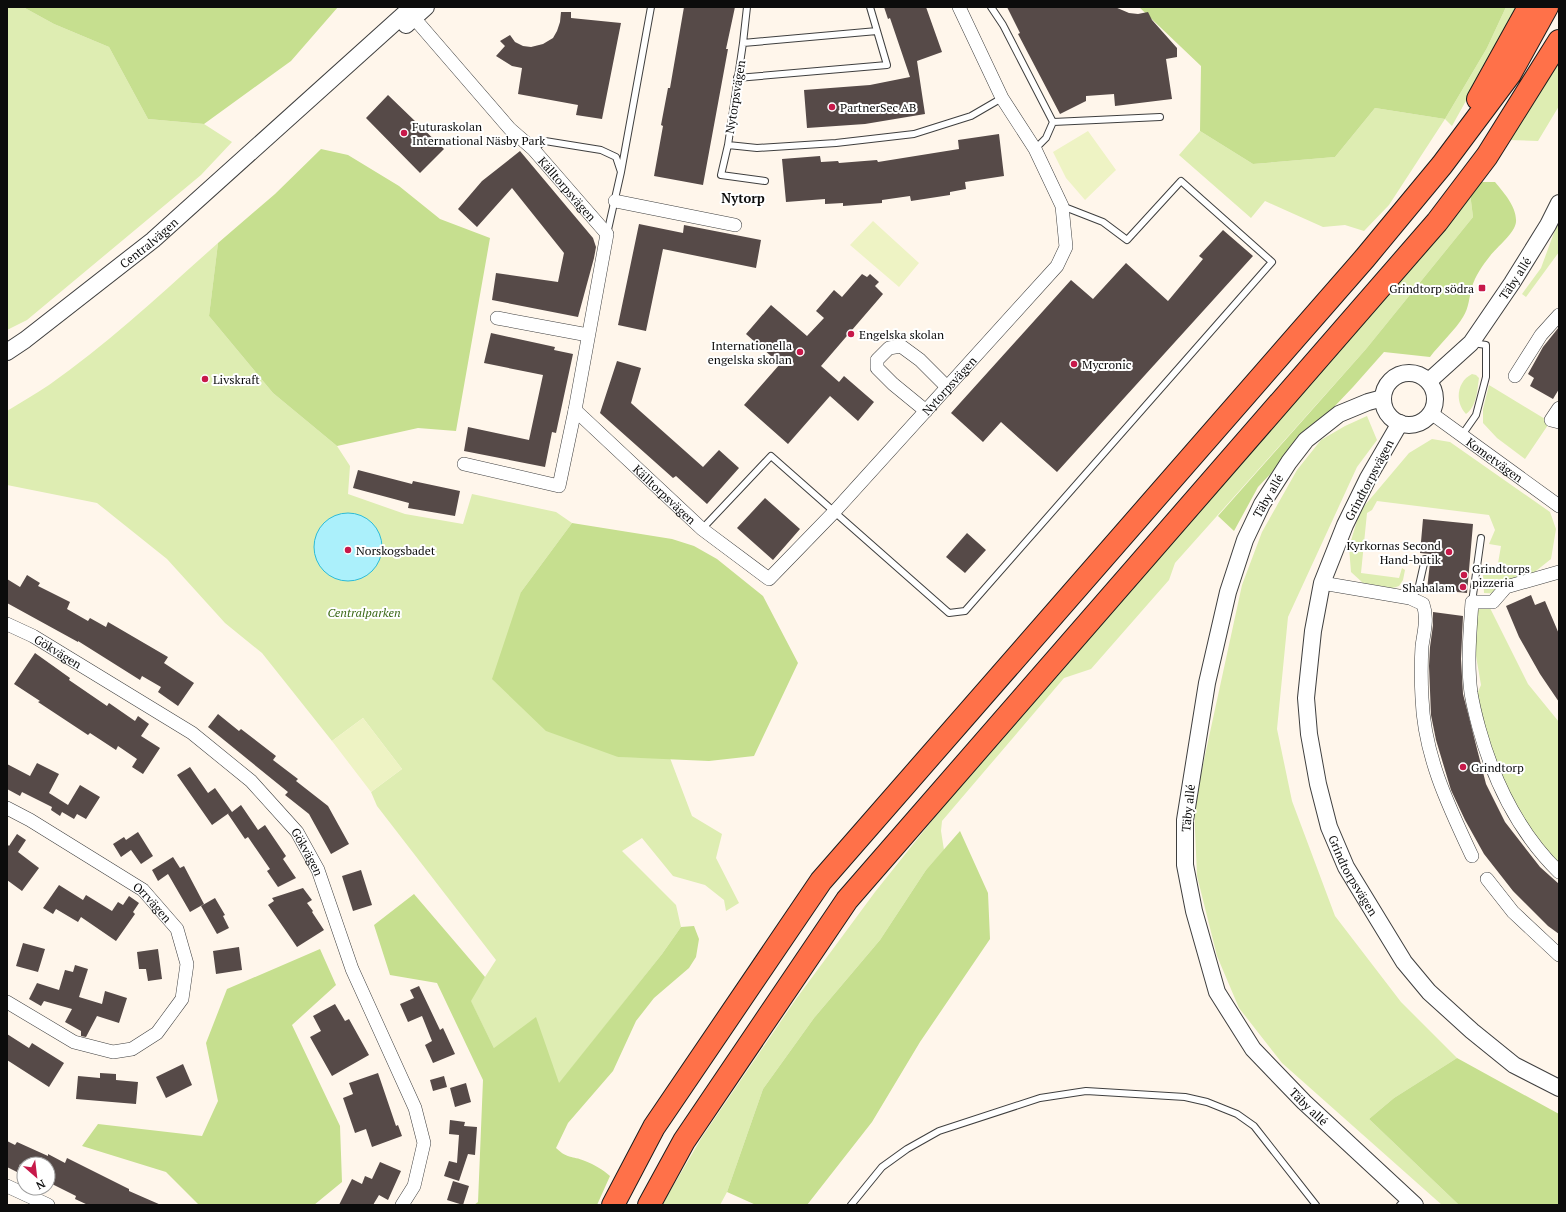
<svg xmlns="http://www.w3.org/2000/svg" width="1566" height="1212" font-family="'PT Serif',serif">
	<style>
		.green { fill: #deedb2 }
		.forest { fill: #c6df8f }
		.pitch { fill: #eef3c4 }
		.water { fill: #abf0fb; stroke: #2cbcd8 }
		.building { fill: #564a48 }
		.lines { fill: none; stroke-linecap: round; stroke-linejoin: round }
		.service-casing { stroke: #3f3f3f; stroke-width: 8 }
		.minor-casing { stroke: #3f3f3f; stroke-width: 14 }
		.tertiary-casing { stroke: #3f3f3f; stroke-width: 18 }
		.motorway-casing { stroke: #1d1d1d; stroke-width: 24 }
		.service { stroke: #fff; stroke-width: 6 }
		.minor { stroke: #fff; stroke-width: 13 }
		.tertiary { stroke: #fff; stroke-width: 16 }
		.motorway { stroke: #ff7149; stroke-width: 22 }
		.poi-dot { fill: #c7194a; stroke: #fff; stroke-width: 1.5 }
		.labels { text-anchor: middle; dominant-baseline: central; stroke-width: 4; stroke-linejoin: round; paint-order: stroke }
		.street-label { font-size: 12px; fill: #0c0c0c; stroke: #fff }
		.poi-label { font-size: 12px; fill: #0c0c0c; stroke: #fff; text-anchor: start }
		.park-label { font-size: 12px; font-style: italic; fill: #3b6917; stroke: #fff }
		.neighbourhood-label { font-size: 13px; font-weight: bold; fill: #0c0c0c; stroke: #fff }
	</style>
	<rect width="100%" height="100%" fill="#fff6eb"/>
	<path class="green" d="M7,7H23L54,24L109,47L148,119L204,124L232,142L201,175L27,320L7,330Z
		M1506,7H1521L1493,52L1452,126L1445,119L1389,205L1364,231L1345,225L1323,227L1265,201L1251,218L1179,155L1200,131L1253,164L1335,157L1375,108L1445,119L1487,48Z
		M1559,60V106L1538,141L1509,140Z
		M1470,193L1473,217L1366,349L1175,563L1169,580L1091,669L1064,678L942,821L941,831L944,850L926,870L880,940L814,1018L763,1089L727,1192L720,1205H662L702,1137L796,999L875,892L982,758L1256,444L1405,276L1442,233Z
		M1559,219V252L1526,297L1522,294L1541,268Z
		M218,243L209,316L273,393L337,446L350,466L348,494L405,514L463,524L472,494L556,512L572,523L521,592L618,757L670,758L692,816L722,834L716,858L739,903L726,911L724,900L705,885L673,876L642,838L622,851L676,905L681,927L662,954L559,1084L494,1048L470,1000L496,960L377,806L371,792L402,769L363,718L332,741L262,653L225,623L167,559L97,503L7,485V411C21,402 36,394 49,385C109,343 163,292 218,243Z
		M1472,374L1476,375L1479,378C1477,391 1477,406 1466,414C1455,403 1456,382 1472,374Z
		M1489,385L1550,422L1525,459L1497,438L1483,423V409Z
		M1367,416L1377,440L1357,467L1288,617L1277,729L1292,801L1335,916L1401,1002L1457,1058L1394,1098L1369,1119L1459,1205H1442L1282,1063L1239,1008L1217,956L1197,876L1194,806L1242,585L1262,532L1297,470L1321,440L1345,426Z
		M1432,439L1450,442L1550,512L1556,529L1551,559L1507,594L1484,593L1483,575L1486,568L1497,569L1501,546L1489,544L1495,530L1489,515L1377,501L1372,510L1367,513L1361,573L1399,578L1402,568L1405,570L1403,580L1399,586L1393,588L1363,583L1351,572L1349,547L1360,511L1409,453Z
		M1483,605L1490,608L1528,684L1559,722V867L1545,853L1506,789L1475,699L1481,685L1475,650L1477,612Z"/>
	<path class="forest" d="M23,7H338L291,61L204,124L148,119L109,47L54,24Z
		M1139,7H1506L1487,48L1445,119L1375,108L1335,157L1253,164L1200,131L1201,66Z
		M321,149L348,155L399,186L440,219L490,238L456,431L418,428L337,446L273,393L209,316L218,243L275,194Z
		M1478,182H1495C1504,193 1517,207 1516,222C1515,233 1497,247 1490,256C1483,265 1475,276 1472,287C1469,297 1469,308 1463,317C1456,329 1439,345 1430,357L1384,352L1353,387L1258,487L1234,531L1218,516L1366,349L1473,217L1470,193Z
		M572,523L672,539L694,546L717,559L763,596L798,663L754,756L709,761L618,757L546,731L492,679L521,592Z
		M960,831L988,893L990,939L920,1042L872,1122L807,1205H756L727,1192L763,1089L814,1018L880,940L926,870Z
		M414,894L485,977L471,1001L494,1048L536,1017L559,1083L662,954L681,927L694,926L699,939L696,957L689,968L654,998L636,1021L613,1071L568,1123L556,1148C569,1160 571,1155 585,1161C595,1165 602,1169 610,1176L597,1205H474L478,1202L483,1080L437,983L390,975L374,925Z
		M320,949L336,985L292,1025L340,1126L342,1182L314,1205H199L166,1172L82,1146L98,1124L202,1136L218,1101L206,1043L227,989Z
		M1457,1058L1559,1114V1205H1459L1369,1119L1394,1098Z"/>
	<path class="pitch" d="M1088,131L1116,170L1085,200L1066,178L1053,152Z
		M873,221L919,263L899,287L850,245Z
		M363,718L402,769L371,792L332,741Z"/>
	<path class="water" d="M314 547a34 34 0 1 1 68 0a34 34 0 1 1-68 0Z"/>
	<path class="building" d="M684,7H735L726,49H728L703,185L654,176L663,126L661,125L668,88H670Z
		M884,7H926L942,52L917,61L925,114L865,124L807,128L804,90L870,85L910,77L890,18L888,19Z
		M1007,7H1115L1129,13L1138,14L1148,12L1152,20L1177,48V57L1166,59L1172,99L1115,106L1114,94L1086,96V101L1060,114L1018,34L1020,33Z
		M561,12H571V18L621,23L602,119L576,115L578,105L518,94L522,68L512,66L496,56L505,46L500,41L510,35L515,42L523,46L531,47L543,44L553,38L557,31L560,22Z
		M388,95L444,149L420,173L366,118Z
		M999,134L1004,176L965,182L966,189L950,192V195L911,201L910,196L882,200V203L843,206V203L825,204V199L786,202L782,159L820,156L821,162L838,161L839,163L877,160L878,162L959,149L958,140Z
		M520,151L593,238L596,247L594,258L578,317L492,300L496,273L558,282L564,253L512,188L477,227L458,209L482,181Z
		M639,224L683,233L684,225L761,240L756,268L663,249L646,331L618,325Z
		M1223,230L1253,256L1057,472L1001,422L983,442L951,413L1071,280L1093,299L1126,263L1168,301L1203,259L1199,256Z
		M862,274L867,277L870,274L879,282L875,286L883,294L821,366L839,382L844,376L874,402L858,421L830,396L788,444L744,405L780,364L746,334L771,305L807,336L824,318L816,311L834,290L842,297Z
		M1559,327V389L1553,399L1530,386L1534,378L1528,374L1543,347Z
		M491,333L555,347L554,350L573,354L556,433L552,432L545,467L464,451L468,427L529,440L543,375L484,363Z
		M617,361L641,368L631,403L703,467L719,450L739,468L707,504L676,476L673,478L600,413Z
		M358,470L412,484L413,481L460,491L455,516L408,508L409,503L353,488Z
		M765,498L800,529L773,560L737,528Z
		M1423,519L1473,524L1467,593L1427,589L1431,554L1420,553Z
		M967,533L986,550L965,573L946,557Z
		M27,575L40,583L38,586L70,602L67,609L88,621L90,618L106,627L108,622L168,657L164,663L194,683L178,706L158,692L161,687L142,676L140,680L78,641V642L7,603V579L20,587Z
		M1531,595L1535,605L1545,601L1559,634V702L1540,674L1519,637L1506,606Z
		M1433,612L1463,616L1461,659L1463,694L1486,784L1505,822L1540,867L1559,884V934L1548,926L1513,891L1484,854L1465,820L1451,790L1436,740L1431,715L1429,666L1430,647L1433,625Z
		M35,653L70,678L69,680L107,706L109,703L135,721L138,716L149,724L141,736L160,748L143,774L132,767L137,759L118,746L116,750L90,733L88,735L38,702L40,701L14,684Z
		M218,714L239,731L241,729L276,756L273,760L298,779L296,781L328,806L349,844L331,854L309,814L285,795L288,792L208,727Z
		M37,763L59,774L49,793L68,805L80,785L100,797L86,819L77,814L74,819L62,812L60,816L51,810L52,807L22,792L20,796L7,789V764L30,776Z
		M190,767L208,793L215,788L232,812L241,805L258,830L265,825L286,856L283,859L296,878L278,887L267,871L270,869L248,837L245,839L228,814L229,813L212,825L177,775Z
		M138,832L153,856L141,864L131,850L121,857L113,844L124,837L126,840Z
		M17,834L26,840L18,852L39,868L22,891L7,880V844L9,846Z
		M173,857L180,868L184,866L204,904L190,912L168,874L158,881L152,870Z
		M361,870L372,905L353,911L342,876Z
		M59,885L83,900L86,895L112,911L118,902L123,905L129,896L139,903L133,912L135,914L116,941L81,917L78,922L56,909L53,914L43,908Z
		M303,888L312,900L307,903L313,911L312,912L324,930L297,947L268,905L274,901L272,898Z
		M215,898L225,915L223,916L229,928L217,934L201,906Z
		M23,943L45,949L38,972L16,966Z
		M239,947L242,970L216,974L213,951Z
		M158,949L162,979L148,981L146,969H139L137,952Z
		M75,965L88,969L79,997L102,1004L105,991L127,998L119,1023L97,1016L86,1037L81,1036V1031L65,1022L72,1009L44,1001L41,1006L29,999L37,983L59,990L65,970L73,972Z
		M419,986L440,1030L443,1028L455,1054L433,1063L425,1045L432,1041L422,1016L408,1022L400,1004L414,998L410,990Z
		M335,1004L345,1021L349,1019L369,1055L332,1076L310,1037L321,1031L313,1016Z
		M7,1034L29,1048L32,1043L64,1063L49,1087L7,1060Z
		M183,1064L192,1085L166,1098L156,1077Z
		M100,1073L116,1074V1080L138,1082L136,1104L76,1099L78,1076L100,1078Z
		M378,1073L396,1126L398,1125L402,1136L372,1147L366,1129L355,1133L343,1098L353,1094L349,1083Z
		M444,1076L447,1087L433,1091L430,1080Z
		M466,1083L471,1102L455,1107L450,1088Z
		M450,1120L465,1122L464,1126L477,1127L475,1155L468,1154L459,1181L444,1176L449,1161L457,1163L459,1135L449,1134Z
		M7,1141L15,1145L17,1142L48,1156V1154L65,1163L67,1158L129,1189V1191L161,1205H88L75,1199L76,1196L48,1182V1164H20L17,1172L7,1167Z
		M380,1162L401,1171L388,1200L379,1195L373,1205H339L352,1179L362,1184L365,1176L372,1179Z
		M453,1181L469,1186L463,1205L447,1200Z"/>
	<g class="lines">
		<defs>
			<path id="service" d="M747,7L743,43L728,145L757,148L836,143L914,134L971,116L1002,98
				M991,7L1003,25L1053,122L1046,138L1035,149
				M743,43L877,31
				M737,78L887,65L870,7
				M1053,122L1160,117
				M728,145L721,175L765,181
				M533,149L545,141L601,150L616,157L621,172L607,234
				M621,172L651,7
				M1462,435L1476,415L1486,377V345L1473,343
				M702,529L771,456L949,613L965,611L1272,262L1181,181L1127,240L1103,222L1062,206
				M1410,598L1418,590L1425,559
				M1472,602L1481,538
				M851,1205L882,1167L907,1149L939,1131L1040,1098L1086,1091L1185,1097L1207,1102L1237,1114L1254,1126L1316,1205
				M1400,1205L1407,1198"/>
			<g id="minor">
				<path id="s1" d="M408,11L510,129L533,149L607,234L575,410L702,529L769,579L835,511L1057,266L1066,247L1062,206L1035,149L1002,98L959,7"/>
				<path d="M615,201L735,225"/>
				<path d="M497,318L588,335"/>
				<path d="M1515,376L1541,335L1559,315"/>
				<path d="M1559,408L1551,420L1559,422"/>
				<path d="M926,411L893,384L877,368V360L889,348L901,346L920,360L947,387"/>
				<path id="s2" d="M1431,413L1559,506"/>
				<path d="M464,464L559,486L575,410"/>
				<path d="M1559,572L1506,587L1493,602H1472C1470,632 1467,663 1471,693C1473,705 1476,717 1479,728C1494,782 1519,833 1559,872"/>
				<path d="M1322,583L1410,598L1423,604C1428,618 1424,632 1422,646C1421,663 1421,681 1422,698C1424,755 1448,805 1472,856"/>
				<path id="s3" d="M7,624L33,636L192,733L251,781L297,832L318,870L352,969L415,1108L424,1143L414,1186L402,1205"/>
				<path id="s4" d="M7,808L30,820L143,890L177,929L187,964L182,999L157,1033L132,1049L113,1052L74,1042L7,1002"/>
				<path d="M1487,879L1513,912L1559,955"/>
				<path d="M7,1186L48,1205"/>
			</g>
			<g id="tertiary">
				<path d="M406,25L426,7"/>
				<path id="s5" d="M7,352L25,340L153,240L412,7"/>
				<circle cx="1409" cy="399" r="26"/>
				<path id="s6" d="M1429,381L1471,343L1512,283L1548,225L1559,203"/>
				<path id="s7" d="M1383,398L1368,402L1339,414L1306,440L1289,462L1262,504L1245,540L1228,592L1207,683L1185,820V865L1194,911L1217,992L1253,1049L1304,1102L1415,1205"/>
				<path id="s8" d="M1400,423L1368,478L1345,525L1322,583L1313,631L1306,698L1309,734L1318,784L1329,827L1346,867L1404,962L1429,992L1472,1031L1514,1065L1559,1088"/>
			</g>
			<path id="motorway" d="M1478,99L1529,7
				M613,1205L654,1127L821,881L1365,258L1442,165L1510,74L1547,7
				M649,1205L684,1141L847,900L1437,222L1487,156L1559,41"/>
		</defs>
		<use href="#service" class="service-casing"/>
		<use href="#minor" class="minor-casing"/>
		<use href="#tertiary" class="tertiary-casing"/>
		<use href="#motorway" class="motorway-casing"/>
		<use href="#service" class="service"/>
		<use href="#minor" class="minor"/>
		<use href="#tertiary" class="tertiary"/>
		<use href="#motorway" class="motorway"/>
	</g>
	<g class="poi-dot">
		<circle cx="832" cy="107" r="4"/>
		<circle cx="404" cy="133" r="4"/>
		<rect x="1478" y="284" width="8" height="8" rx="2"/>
		<circle cx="851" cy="334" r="4"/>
		<circle cx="800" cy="352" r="4"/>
		<circle cx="1074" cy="364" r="4"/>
		<circle cx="205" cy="379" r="4"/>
		<circle cx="348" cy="550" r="4"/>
		<circle cx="1449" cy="552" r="4"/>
		<circle cx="1464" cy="575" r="4"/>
		<circle cx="1463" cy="587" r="4"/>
		<circle cx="1463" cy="767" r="4"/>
	</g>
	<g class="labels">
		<g class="street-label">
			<text transform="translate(735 97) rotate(-81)">Nytorpsvägen</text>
			<text stroke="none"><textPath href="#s1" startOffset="239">Källtorpsvägen</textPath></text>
			<text stroke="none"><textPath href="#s5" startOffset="179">Centralvägen</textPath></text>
			<text stroke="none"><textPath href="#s6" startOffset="135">Täby allé</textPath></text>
			<text stroke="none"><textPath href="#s1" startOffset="1000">Nytorpsvägen</textPath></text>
			<text stroke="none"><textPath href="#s2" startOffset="79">Kometvägen</textPath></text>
			<text transform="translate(1369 480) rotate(-62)">Grindtorpsvägen</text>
			<text stroke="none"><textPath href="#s1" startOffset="601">Källtorpsvägen</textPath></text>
			<text transform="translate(1268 496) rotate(-60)">Täby allé</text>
			<text stroke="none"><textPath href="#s3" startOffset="58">Gökvägen</textPath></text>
			<text transform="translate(1188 808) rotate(-84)">Täby allé</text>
			<text stroke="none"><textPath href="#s3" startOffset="382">Gökvägen</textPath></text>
			<text stroke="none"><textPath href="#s8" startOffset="480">Grindtorpsvägen</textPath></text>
			<text stroke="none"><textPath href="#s4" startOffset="174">Orrvägen</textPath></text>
			<text stroke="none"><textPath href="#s7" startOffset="817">Täby allé</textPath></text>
		</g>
		<g class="poi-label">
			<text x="840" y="107">PartnerSec AB</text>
			<text x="412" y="126">Futuraskolan<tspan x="412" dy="14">International Näsby Park</tspan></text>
			<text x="1474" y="288" text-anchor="end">Grindtorp södra</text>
			<text x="859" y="334">Engelska skolan</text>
			<text x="792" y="345" text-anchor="end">Internationella<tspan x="792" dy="14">engelska skolan</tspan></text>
			<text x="1082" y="364">Mycronic</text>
			<text x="213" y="379">Livskraft</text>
			<text x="1441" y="545" text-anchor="end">Kyrkornas Second<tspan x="1441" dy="14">Hand-butik</tspan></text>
			<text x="356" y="550">Norskogsbadet</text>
			<text x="1472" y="568">Grindtorps<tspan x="1472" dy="14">pizzeria</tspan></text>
			<text x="1455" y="587" text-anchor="end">Shahalam</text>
			<text x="1471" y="767">Grindtorp</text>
		</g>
		<g class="park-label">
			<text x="364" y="612">Centralparken</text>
		</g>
		<g class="neighbourhood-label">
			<text x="743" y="198">Nytorp</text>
		</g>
	</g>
	<rect width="1566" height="1212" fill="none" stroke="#0c0c0c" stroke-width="16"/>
	<g transform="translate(36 1176) rotate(152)"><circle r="19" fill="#ffffff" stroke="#9e9e9e"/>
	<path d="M0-3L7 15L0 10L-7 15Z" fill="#c7194a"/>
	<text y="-6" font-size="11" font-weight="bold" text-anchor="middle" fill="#0c0c0c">N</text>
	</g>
</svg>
